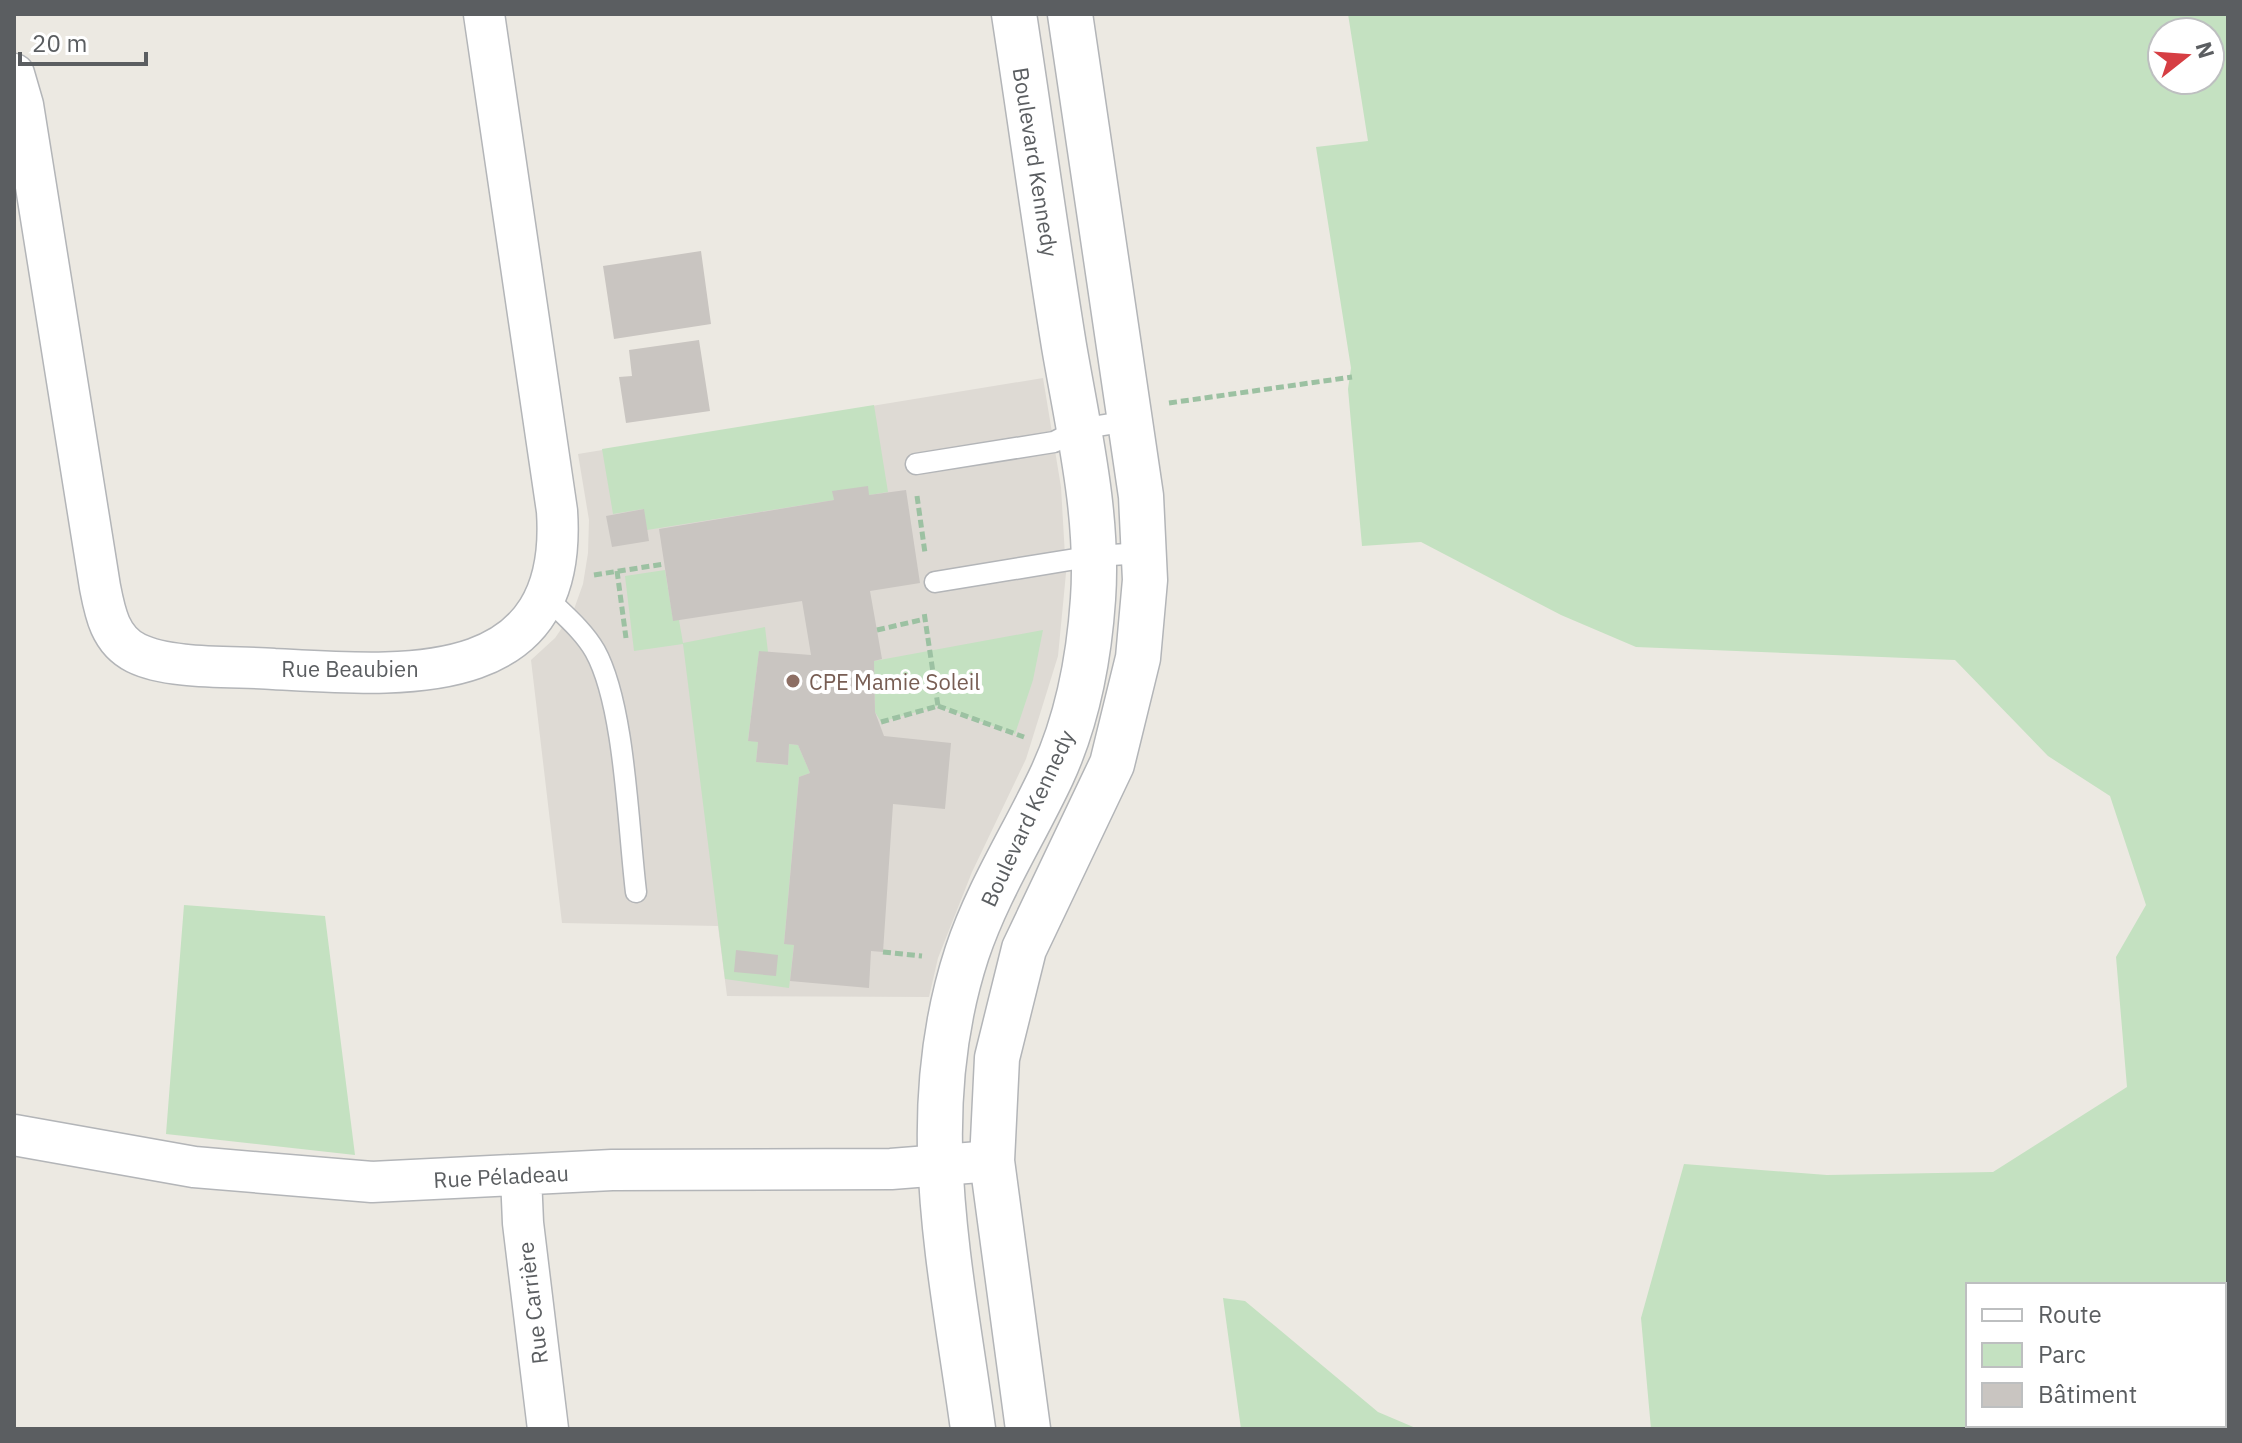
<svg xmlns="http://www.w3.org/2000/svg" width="2242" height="1443" font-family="'IBM Plex Sans',sans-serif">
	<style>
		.education { fill: #dedad4 }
		.green { fill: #c4e1c1; fill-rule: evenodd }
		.building { fill: #c9c5c1 }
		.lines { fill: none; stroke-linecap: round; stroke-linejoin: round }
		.service-casing { stroke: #b3b5b8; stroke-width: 23 }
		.minor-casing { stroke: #b3b5b8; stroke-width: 43 }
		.tertiary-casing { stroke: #b3b5b8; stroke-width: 47 }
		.path { stroke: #9cc1a2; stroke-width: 5; stroke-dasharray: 8 4; stroke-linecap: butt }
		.service { stroke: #fff; stroke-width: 20 }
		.minor { stroke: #fff; stroke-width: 40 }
		.tertiary { stroke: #fff; stroke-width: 44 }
		.education-dot { fill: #8d6e63; stroke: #fff; stroke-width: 3 }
		.labels { text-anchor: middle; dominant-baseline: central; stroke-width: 8; stroke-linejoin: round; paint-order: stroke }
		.street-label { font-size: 22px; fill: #5b5e61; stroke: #fff }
		.education-label { font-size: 22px; fill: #785e54; stroke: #fff; text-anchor: start }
	</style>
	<rect width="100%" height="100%" fill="#ece9e2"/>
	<path class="education" d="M1043,378L1061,487L1066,573L1058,656L1026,759L972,872L938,958L929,997L727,996L718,926L562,923L531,660L555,638L573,612L583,584L588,553L589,520L578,454Z"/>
	<path class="green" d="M1348,14H2228V1429H1651L1641,1318L1684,1164L1827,1175L1993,1172L2127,1087L2116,957L2146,905L2110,796L2048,756L1955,660L1636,647L1561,615L1421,542L1362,546L1348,389L1351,368L1316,147L1368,141ZM2210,32V80H2162V32ZM2224,1285V1425H1968V1285Z
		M874,405L888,492L869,495L833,491L834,500L647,530L643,509L613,514L602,449Z
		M665,570L673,620H679L683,643L765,627L768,652H759L748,740L758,742L756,762L788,765L789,744L798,745L810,773L799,777L784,943L794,945L789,988L725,979L683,644L634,651L625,576Z
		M1043,630L1033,680L1015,734L938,706L881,722L875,712L874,661Z
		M184,905L325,916L355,1155L166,1134Z
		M1223,1298L1245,1301L1378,1412L1418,1429H1241Z"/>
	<path class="building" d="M701,251L711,324L614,339L603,266Z
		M699,340L710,411L626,423L619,377L632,376L629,350Z
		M868,486L869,495L906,490L920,583L870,591L882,659L874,661L875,712L884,736L951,743L945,809L893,804L883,952L871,951L869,988L790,981L794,945L784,944L799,777L810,773L798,745L789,744L788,765L779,764L756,762L758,742L748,741L759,651L811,655L802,601L673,621L659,529L834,500L832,491Z
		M644,509L649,541L612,547L606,516Z
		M736,950L778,955L776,976L734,972Z"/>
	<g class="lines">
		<defs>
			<path id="service" d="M916,464L1054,442L1079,429L1129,421
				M935,582L1094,556L1145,553
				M546,597C563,614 583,630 595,651C625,705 628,827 636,892"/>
			<path id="minor" d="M14,74L23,105L100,587C105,613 110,640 136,653C170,670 236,666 274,669C404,676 569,692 557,511L484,14
				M14,1135L194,1167L372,1182L612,1170L891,1169L992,1161
				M521,1176L523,1223L548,1429"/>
			<path id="tertiary" d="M973,1429C951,1266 914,1115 967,953C988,890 1024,835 1052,775C1077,721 1089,658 1093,599C1099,515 1078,428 1064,346C1046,235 1031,125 1014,14
				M1028,1429L992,1161L997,1058L1024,949L1112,764L1138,658L1145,580L1141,496L1070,14"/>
		</defs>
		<use href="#service" class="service-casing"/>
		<use href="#minor" class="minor-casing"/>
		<use href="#tertiary" class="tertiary-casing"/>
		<path class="path" d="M1169,403L1352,377
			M917,496L925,553
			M617,571L626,638
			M594,575L664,564
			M877,630L925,619
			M938,706L1024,737
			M881,722L938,706L924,612
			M883,952L922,956"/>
		<use href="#service" class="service"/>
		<use href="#minor" class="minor"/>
		<use href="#tertiary" class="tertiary"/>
	</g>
	<circle class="education-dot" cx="793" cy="681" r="8"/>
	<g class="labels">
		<g class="street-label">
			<text transform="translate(1036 162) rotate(81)">Boulevard Kennedy</text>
			<text x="350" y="668">Rue Beaubien</text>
			<text transform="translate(1027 818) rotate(-65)">Boulevard Kennedy</text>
			<text transform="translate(501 1176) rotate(-3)">Rue Péladeau</text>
			<text transform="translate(532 1303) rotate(-97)">Rue Carrière</text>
		</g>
		<g class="education-label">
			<text x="809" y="681">CPE Mamie Soleil</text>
		</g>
	</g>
	<rect width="2242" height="1443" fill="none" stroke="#5b5e61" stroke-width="32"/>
	<rect x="1966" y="1283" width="260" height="144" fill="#ffffff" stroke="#bdbfc0" stroke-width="2"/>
	<rect x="1982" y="1309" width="40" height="12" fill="#ffffff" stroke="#bdbfc0" stroke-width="2"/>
	<text x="2038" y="1323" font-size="24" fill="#5b5e61">Route</text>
	<rect x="1982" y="1343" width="40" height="24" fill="#c4e1c1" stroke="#bdbfc0" stroke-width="2"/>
	<text x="2038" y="1363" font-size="24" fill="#5b5e61">Parc</text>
	<rect x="1982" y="1383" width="40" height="24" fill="#c9c5c1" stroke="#bdbfc0" stroke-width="2"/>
	<text x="2038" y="1403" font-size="24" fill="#5b5e61">Bâtiment</text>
	<g transform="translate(2186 56) rotate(73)"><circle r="38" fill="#ffffff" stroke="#bdbfc0" stroke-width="2"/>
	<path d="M0-6L14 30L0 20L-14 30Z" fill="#d63e43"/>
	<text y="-12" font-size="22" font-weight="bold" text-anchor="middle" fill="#5b5e61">N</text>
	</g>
	<path d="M20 52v12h126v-12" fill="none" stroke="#5b5e61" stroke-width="4"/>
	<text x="32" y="52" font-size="24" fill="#5b5e61" stroke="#ffffff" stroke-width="6" paint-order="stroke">20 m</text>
</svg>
